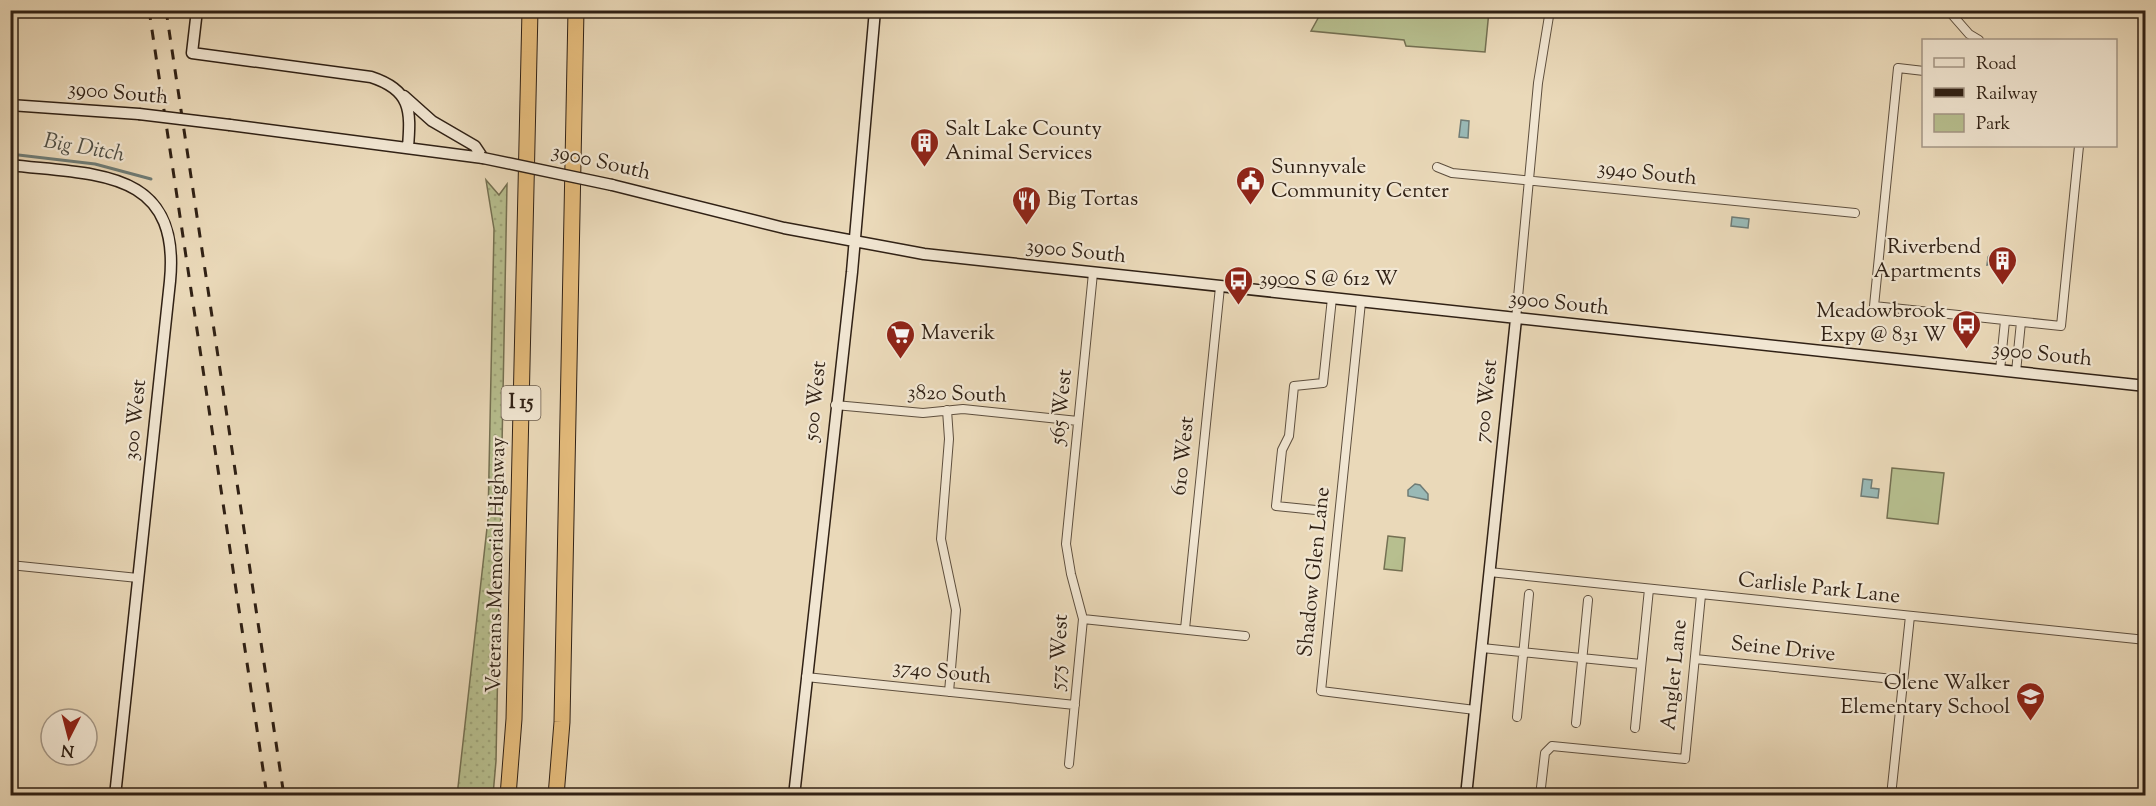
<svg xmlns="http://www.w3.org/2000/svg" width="2156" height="806" font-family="'Sorts Mill Goudy',serif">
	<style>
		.grass { fill: url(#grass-dots); stroke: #747052; stroke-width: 1.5 }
		.park { fill: #b7bf8f; stroke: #747052; stroke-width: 1.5 }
		.water { fill: #99b9b6; stroke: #6f7c76; stroke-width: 1.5 }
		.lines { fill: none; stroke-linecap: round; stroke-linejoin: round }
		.stream { stroke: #6f7c76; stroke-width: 3 }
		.street-casing { stroke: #5e4f3e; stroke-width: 10 }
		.secondary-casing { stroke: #302115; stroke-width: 13 }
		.highway-casing { stroke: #302115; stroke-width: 17 }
		.street { stroke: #f1e6d2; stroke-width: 8 }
		.secondary { stroke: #f1e6d2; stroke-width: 10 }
		.highway { stroke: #e5bc7c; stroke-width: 15 }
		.rail { stroke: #302115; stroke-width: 3; stroke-dasharray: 10 10; stroke-linecap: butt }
		.secondary-bridge-casing { stroke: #302115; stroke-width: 13; stroke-linecap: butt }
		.secondary-bridge { stroke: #f1e6d2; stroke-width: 10 }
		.labels { text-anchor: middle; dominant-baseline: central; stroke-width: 4.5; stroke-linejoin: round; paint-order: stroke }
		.shield { fill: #f1e6d2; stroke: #6a5c4e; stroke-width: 1.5 }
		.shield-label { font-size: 20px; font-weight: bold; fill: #302115 }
		.street-label { font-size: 21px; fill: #302115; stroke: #f1e6d2 }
		.poi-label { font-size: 21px; fill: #302115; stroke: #f1e6d2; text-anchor: start }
		.water-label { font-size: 22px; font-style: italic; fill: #504f45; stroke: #f1e6d2 }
	</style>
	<defs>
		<pattern id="grass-dots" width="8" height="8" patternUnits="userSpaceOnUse" patternTransform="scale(1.5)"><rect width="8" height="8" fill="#b7bf8f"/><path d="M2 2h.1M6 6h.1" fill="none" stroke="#9ea47a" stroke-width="1.8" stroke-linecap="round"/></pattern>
	</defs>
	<rect width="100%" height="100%" fill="#ead9b9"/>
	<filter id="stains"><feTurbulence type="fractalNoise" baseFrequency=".00333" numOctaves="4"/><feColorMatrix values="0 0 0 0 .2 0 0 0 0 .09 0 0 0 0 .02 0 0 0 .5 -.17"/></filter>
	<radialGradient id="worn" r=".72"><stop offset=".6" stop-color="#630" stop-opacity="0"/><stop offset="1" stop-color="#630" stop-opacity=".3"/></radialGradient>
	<path class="grass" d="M486,180L499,195L507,184L496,761L493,795L457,796L488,519L494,229Z"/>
	<path class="park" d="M1322,11H1489L1485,52L1406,46L1404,40L1311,31Z
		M1892,468L1944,473L1938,524L1887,518Z
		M1388,536L1405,538L1402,571L1384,569Z"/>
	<path class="water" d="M1461,120L1469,121L1468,138L1459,137Z
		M1732,217L1749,219L1748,228L1731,226Z
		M1992,252L2008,254L2007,261L1987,265L1988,257Z
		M1863,479L1872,480L1871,488L1879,489L1878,498L1861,496Z
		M1415,484L1420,485L1428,494V500L1408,496V490Z"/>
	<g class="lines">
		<path class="stream" d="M10,154L95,164L151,179"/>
		<defs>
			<path id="street" d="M1948,10L1969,34L1979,40
				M1924,71L1898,68L1874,306L2061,326L2079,146
				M1437,167L1452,173L1494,177L1855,213
				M1361,302L1321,691L1475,710
				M1516,319L1538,83L1550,10
				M2000,370L2005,321
				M2016,372L2021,322
				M835,405L923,413L963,409L1078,421
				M947,410L949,439L941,539L956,610L949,692
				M1316,510L1276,506L1282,450L1289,436L1294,386L1323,383L1332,298
				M10,565L138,578
				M1489,572L2146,640
				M1083,619L1245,636
				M1185,629L1220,287
				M1482,648L1641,664
				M1695,659L1903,680
				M806,677L1075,705
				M1517,717L1529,594
				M1576,723L1588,600
				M1635,728L1649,589
				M1069,764L1083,619L1071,574L1066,544L1093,273
				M1540,796L1545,753L1552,746L1685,759L1701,595
				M1891,796L1910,616"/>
			<path id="secondary" d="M197,10L192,53L371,77C411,90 411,110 408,147
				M404,96L432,121L475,146L483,158
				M10,105L139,114
				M230,125L483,158
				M10,165C95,175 181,168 170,281L115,796
				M612,185L784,228L924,254L2146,386
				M794,796L852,272L875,10
				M1466,796L1516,319"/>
			<path id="highway" d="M508,796L514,719L530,10
				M556,796L562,722L576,10"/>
		</defs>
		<use href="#street" class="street-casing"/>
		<use href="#secondary" class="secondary-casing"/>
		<use href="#highway" class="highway-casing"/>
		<use href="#street" class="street"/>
		<use href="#secondary" class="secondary"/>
		<use href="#highway" class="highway"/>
		<path class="rail" d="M149,10L267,796
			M166,10L284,796"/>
		<defs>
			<path id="secondary-bridge" d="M139,114L230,125
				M483,158L612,185"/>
		</defs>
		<use href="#secondary-bridge" class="secondary-bridge-casing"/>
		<use href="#secondary-bridge" class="secondary-bridge"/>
	</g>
	<defs>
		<symbol id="building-pin" viewBox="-11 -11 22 30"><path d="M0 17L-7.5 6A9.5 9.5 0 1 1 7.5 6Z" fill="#8f2418" stroke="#f1e6d2"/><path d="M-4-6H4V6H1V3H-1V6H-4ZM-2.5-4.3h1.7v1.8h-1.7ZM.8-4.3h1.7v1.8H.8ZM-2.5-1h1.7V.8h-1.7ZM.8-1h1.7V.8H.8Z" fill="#fff"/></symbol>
		<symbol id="civic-pin" viewBox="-11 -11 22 30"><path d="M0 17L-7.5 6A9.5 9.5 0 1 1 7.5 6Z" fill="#8f2418" stroke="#f1e6d2"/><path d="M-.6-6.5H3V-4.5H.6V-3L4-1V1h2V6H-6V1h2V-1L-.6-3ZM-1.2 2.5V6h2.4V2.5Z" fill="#fff"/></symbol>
		<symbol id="restaurant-pin" viewBox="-11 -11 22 30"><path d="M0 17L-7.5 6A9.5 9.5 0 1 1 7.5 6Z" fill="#8f2418" stroke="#f1e6d2"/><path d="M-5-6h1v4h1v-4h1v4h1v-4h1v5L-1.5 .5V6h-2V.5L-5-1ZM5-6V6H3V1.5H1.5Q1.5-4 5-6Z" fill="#fff"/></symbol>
		<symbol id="bus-pin" viewBox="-11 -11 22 30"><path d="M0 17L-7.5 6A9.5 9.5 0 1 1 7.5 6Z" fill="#8f2418" stroke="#f1e6d2"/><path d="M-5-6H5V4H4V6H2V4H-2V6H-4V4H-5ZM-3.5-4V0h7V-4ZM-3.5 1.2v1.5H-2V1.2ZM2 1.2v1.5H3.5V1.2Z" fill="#fff"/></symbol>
		<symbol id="supermarket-pin" viewBox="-11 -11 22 30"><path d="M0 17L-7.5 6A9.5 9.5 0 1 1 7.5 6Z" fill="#8f2418" stroke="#f1e6d2"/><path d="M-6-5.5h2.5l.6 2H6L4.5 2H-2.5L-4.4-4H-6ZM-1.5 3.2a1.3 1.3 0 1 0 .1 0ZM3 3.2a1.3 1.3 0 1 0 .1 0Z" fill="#fff"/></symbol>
		<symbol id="school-pin" viewBox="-11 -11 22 30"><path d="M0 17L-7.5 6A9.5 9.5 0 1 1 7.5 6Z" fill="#8f2418" stroke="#f1e6d2"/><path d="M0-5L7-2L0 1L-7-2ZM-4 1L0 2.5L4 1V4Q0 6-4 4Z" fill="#fff"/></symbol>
	</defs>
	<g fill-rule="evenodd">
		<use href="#building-pin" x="908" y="126" width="33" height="45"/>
		<use href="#civic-pin" x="1234" y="164" width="33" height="45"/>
		<use href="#restaurant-pin" x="1010" y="184" width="33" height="45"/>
		<use href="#building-pin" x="1986" y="244" width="33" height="45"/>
		<use href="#bus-pin" x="1222" y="264" width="33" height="45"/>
		<use href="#bus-pin" x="1950" y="308" width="33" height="45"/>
		<use href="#supermarket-pin" x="884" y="318" width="33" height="45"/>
		<use href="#school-pin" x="2014" y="680" width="33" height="45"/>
	</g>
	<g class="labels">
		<rect class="shield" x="501.5" y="386" width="39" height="34" rx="4.5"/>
		<g class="shield-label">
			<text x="521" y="403">I 15</text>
		</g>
		<g class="street-label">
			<text transform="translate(118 94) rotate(5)">3900 South</text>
			<text transform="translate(601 163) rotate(13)">3900 South</text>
			<text transform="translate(1647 174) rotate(6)">3940 South</text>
			<text transform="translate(1076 252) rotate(6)">3900 South</text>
			<text transform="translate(1559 304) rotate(6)">3900 South</text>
			<text transform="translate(2042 355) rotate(6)">3900 South</text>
			<text transform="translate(957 395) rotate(2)">3820 South</text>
			<text transform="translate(816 401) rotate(-84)">500 West</text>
			<text transform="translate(1487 401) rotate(-84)">700 West</text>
			<text transform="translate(1062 407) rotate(-84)">565 West</text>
			<text transform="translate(136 420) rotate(-84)">300 West</text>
			<text transform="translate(1184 456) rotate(-84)">610 West</text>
			<text transform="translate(497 565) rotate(-89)">Veterans Memorial Highway</text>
			<text transform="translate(1315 572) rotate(-84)">Shadow Glen Lane</text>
			<text transform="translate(1819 589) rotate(6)">Carlisle Park Lane</text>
			<text transform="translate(1783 650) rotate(6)">Seine Drive</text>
			<text transform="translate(1060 652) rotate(-87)">575 West</text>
			<text transform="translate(942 673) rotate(6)">3740 South</text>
			<text transform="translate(1675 675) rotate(-84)">Angler Lane</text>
		</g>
		<g class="poi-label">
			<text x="945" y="130">Salt Lake County<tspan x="945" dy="24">Animal Services</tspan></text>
			<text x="1271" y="168">Sunnyvale<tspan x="1271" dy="24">Community Center</tspan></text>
			<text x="1047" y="200">Big Tortas</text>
			<text x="1981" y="248" text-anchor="end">Riverbend<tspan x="1981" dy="24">Apartments</tspan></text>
			<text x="1259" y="280">3900 S @ 612 W</text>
			<text x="1946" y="312" text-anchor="end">Meadowbrook<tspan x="1946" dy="24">Expy @ 831 W</tspan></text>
			<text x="921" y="334">Maverik</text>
			<text x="2010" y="684" text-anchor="end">Olene Walker<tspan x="2010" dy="24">Elementary School</tspan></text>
		</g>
		<g class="water-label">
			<text transform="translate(84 149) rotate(10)">Big Ditch</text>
		</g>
	</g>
	<rect width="2156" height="806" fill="none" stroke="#ead9b9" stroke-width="36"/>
	<rect x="12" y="12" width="2132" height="782" fill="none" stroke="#302115" stroke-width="3"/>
	<rect x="18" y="18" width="2120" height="770" fill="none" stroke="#302115" stroke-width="1.5"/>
	<rect x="1922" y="39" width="195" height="108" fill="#f1e6d2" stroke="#a49786" stroke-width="1.5"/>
	<rect x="1934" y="58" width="30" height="9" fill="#f1e6d2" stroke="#a49786" stroke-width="1.5"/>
	<text x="1976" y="69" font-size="18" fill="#302115">Road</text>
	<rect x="1934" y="88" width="30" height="9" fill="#302115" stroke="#a49786" stroke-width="1.5"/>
	<text x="1976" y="99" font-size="18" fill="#302115">Railway</text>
	<rect x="1934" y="114" width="30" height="18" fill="#b7bf8f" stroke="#a49786" stroke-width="1.5"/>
	<text x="1976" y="129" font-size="18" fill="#302115">Park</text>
	<g transform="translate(69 737) rotate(186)"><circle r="28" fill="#f1e6d2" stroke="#a49786" stroke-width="1.5"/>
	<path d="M0-4.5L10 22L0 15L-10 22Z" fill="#8f2418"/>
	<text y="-9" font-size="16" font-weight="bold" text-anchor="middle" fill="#302115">N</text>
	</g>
	<rect width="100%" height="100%" filter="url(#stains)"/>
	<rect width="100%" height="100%" fill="url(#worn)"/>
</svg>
